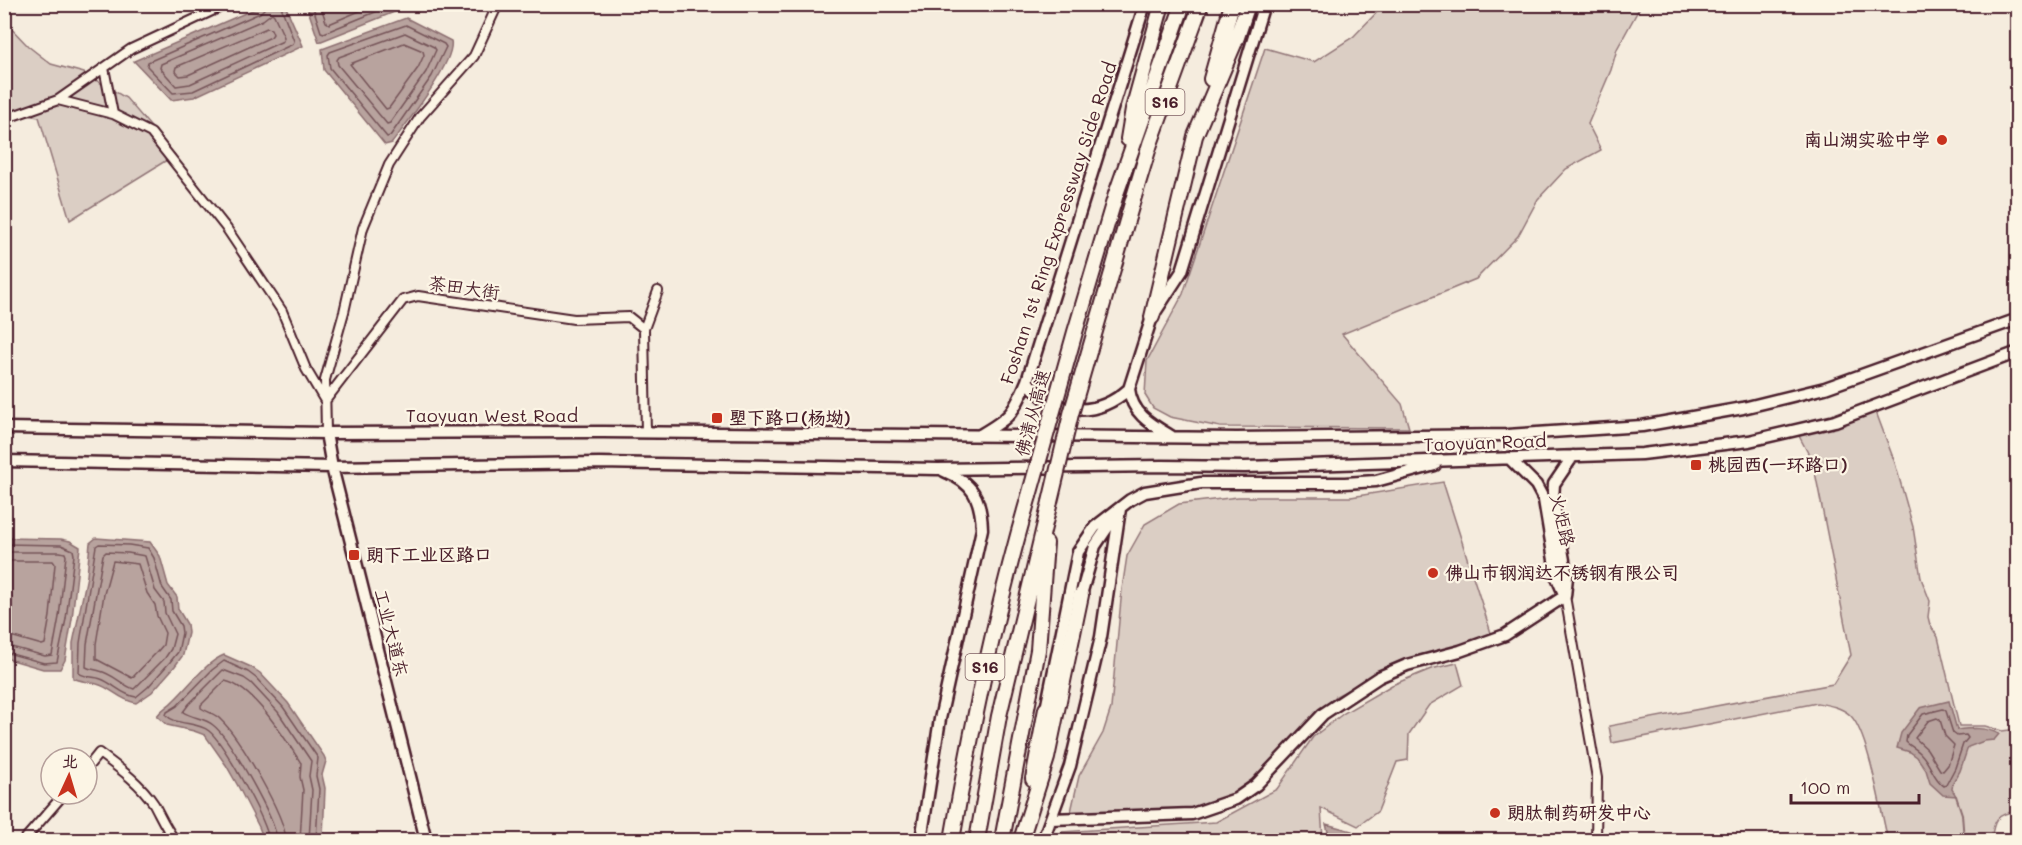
<svg xmlns="http://www.w3.org/2000/svg" width="2022" height="845" viewBox="0 0 2022 845" font-family="Mali,'LXGW WenKai TC',sans-serif">
  <style>
    .green { fill: #dbcec4; stroke: #927678; stroke-width: 1.5 }
    .water { fill: #b8a39e; stroke: #8c6e70; stroke-width: 1.5 }
    .lines { fill: none; stroke-linecap: round; stroke-linejoin: round }
    .shore { stroke: #765459; stroke-width: 1.5 }
    .stream { stroke: #8c6e70; stroke-width: 2 }
    .street-casing { stroke: #4a1f2b; stroke-width: 12 }
    .secondary-casing { stroke: #4a1f2b; stroke-width: 15 }
    .highway-casing { stroke: #4a1f2b; stroke-width: 18 }
    .street { stroke: #fcf5e5; stroke-width: 8 }
    .secondary { stroke: #fcf5e5; stroke-width: 10 }
    .highway { stroke: #fcf5e5; stroke-width: 14 }
    .highway-bridge-casing { stroke: #4a1f2b; stroke-width: 18; stroke-linecap: butt }
    .highway-bridge { stroke: #fcf5e5; stroke-width: 14 }
    .poi-dot { fill: #c8321e; stroke: #fcf5e5; stroke-width: 2 }
    .labels { text-anchor: middle; stroke-width: 4.5; stroke-linejoin: round; paint-order: stroke }
    .shield { fill: #fcf5e5; stroke: #7f5f63; stroke-width: 1.5 }
    .shield-label { font-size: 16px; font-weight: bold; fill: #4a1f2b }
    .poi-label { font-size: 18px; font-weight: bold; fill: #4a1f2b; stroke: #fcf5e5; text-anchor: start }
    .street-label { font-size: 18px; fill: #4a1f2b; stroke: #fcf5e5 }
  </style>
  <rect width="100%" height="100%" fill="#f5ecde"/>
  <filter id="ink" filterUnits="userSpaceOnUse"><feTurbulence type="fractalNoise" baseFrequency=".0167" numOctaves="2"/><feDisplacementMap in="SourceGraphic" scale="12" xChannelSelector="R" yChannelSelector="G"/><feConvolveMatrix kernelMatrix="1 2 1 2 8 2 1 2 1" color-interpolation-filters="sRGB"/></filter>
  <g filter="url(#ink)">
    <path class="green" d="M5,5H11L7,24L28,46L51,64L84,73L126,98L175,155L70,220L39,117L5,112Z
      M1384,5H1641L1617,49L1611,70L1588,124L1601,150L1566,169L1538,199L1518,236L1476,279L1342,334L1402,404L1409,428L1220,427L1170,417L1153,408L1145,395L1147,361L1183,294L1265,48L1314,62L1353,37Z
      M1876,412L1895,463L1913,527L1921,578L1930,601L1928,617L1930,625L1938,637L1959,726H1985L2002,731L2017,729V811C1996,814 1994,820 1991,840H1888C1881,813 1869,735 1851,716C1842,707 1829,705 1817,703L1612,743L1609,726L1833,684L1851,655L1816,477L1808,453L1798,434Z
      M1443,482L1492,636L1384,671L1336,696L1283,751L1238,793L1192,811L1070,816L1079,776L1103,733L1111,708L1122,589L1127,556L1145,524L1179,504L1238,497H1351Z
      M1457,663L1463,685L1429,705L1409,734L1408,760L1397,762L1378,811L1358,826L1321,808L1323,840H1060L1062,832L1216,822L1277,789L1313,737L1344,713L1392,685L1431,669Z"/>
    <path class="water" d="M306,4H412V5L319,42Z
      M264,5H285L303,46L194,97L171,100L134,61Z
      M406,18L451,41C456,61 406,124 392,143L385,145L324,70L322,49Z
      M5,538L61,539L70,541L80,547L72,619L65,660L60,669H43L5,658Z
      M96,538L150,542L160,556L168,585L177,597L178,609L187,624L188,633L183,655L175,666L152,692L136,703C119,700 112,688 97,684C88,681 81,682 73,678V643L87,576L90,543Z
      M224,655L251,667L260,673L288,703L324,756L326,761L322,775L325,788L323,837L321,840H264L259,827L238,786L226,765L205,735L194,731L167,725L157,716C162,708 168,707 174,700C188,687 206,662 224,655Z
      M1949,701L1957,730C1972,728 1985,727 1999,734L1994,740L1984,741L1968,747L1960,771L1953,783L1952,789L1956,796L1943,795L1930,783L1926,770L1917,757L1910,752L1897,748L1901,733L1920,708Z
      M1326,824L1352,831L1354,840H1330Z"/>
    <g class="lines">
      <path class="shore" d="M264,4V9L260,13L148,62L147,66L173,93L193,91L293,44L294,41L280,4
        M312,4L321,32L324,33L395,4
        M320,4L326,22L329,24L376,4
        M272,13L274,15L284,37L283,41L190,84L176,86L160,68L161,64L263,20Z
        M406,25L444,44L446,47L432,76L390,136L387,137L330,68L328,55L330,52Z
        M267,28L271,29L273,34L271,37L188,75L180,76L175,71L176,67Z
        M405,33L434,47L436,50L426,72L390,123L387,124L338,65L337,60L339,57Z
        M404,43L423,51L424,55L418,68L389,108L386,109L350,64Z
        M4,544L61,545L73,550L74,555L66,619L57,662L44,663L4,652
        M99,544L129,545L148,548L154,558L162,587L171,600L172,611L181,626L182,633L178,652L170,662L148,687L136,697C122,695 114,684 101,679C94,676 85,678 79,673L80,643L96,546Z
        M4,552H60L65,553L66,556L59,617L52,655L45,656L4,645
        M106,552L128,553L145,556L155,590L164,602L165,613L175,634L171,649L165,658L134,689C122,685 113,674 100,671C94,669 91,670 86,667L87,644L103,555Z
        M4,561H53L55,564L50,616L45,644L42,645L14,637L4,636
        M113,561L138,564L147,593L155,605L157,616L165,633L163,645L157,652L132,678L96,659V644L104,594Z
        M1943,709L1946,711L1953,733L1957,736L1966,735L1968,738L1963,744L1955,768L1946,785L1944,786C1933,779 1931,764 1921,754C1917,749 1910,746 1906,742L1907,735L1923,714Z
        M1937,718L1940,720L1945,736L1954,745L1948,765L1943,771L1940,770L1927,749L1915,738L1928,721Z
        M269,840C267,822 224,743 209,731C197,721 176,726 166,715L167,712L177,706L212,670L224,661L248,672L256,678L283,707L318,758L316,776L319,789L316,840
        M277,840C276,820 230,738 213,725C205,718 192,718 183,712L189,704L223,670L244,678L251,683L278,712L311,761L309,776L312,790L309,840
        M286,840C285,816 240,738 221,720C216,714 207,712 201,708V705L225,681C254,687 285,739 301,763L300,777L303,790L300,840"/>
      <path class="stream" d="M1956,796L1962,814L1964,840"/>
      <g class="street-casing">
        <path id="street" d="M104,68L113,114
          M58,100L113,114L151,133L227,229L282,311L306,369L325,401L403,300L418,296L574,319L629,317L644,329
          M4,119L58,100L131,49L227,4
          M326,433L325,380L344,312L363,228L389,165L420,117L474,56L498,4
          M646,433L644,329L658,291
          M1565,596L1597,778L1596,840
          M87,768L99,753C119,768 140,783 154,804C161,817 166,829 175,840
          M24,840L64,794"/>
      </g>
      <g class="secondary-casing">
        <path id="secondary" d="M1027,381C1055,417 1096,418 1129,389
          M4,428L326,433L603,432L1237,438L1507,435L1642,426L1743,408L1825,388L2018,319
          M326,433L332,467L426,840
          M980,435C1011,417 1013,414 1027,381L1145,4
          M1171,436C1151,424 1132,414 1129,389L1152,317L1182,271L1264,4
          M1509,458L1536,485L1544,500L1557,578L1565,596L1567,577L1553,499L1554,484L1573,456
          M4,461L332,467L599,463L938,469L1162,466L1245,467L1642,454L1749,441L1835,421L2018,352
          M1081,595L1095,546L1116,515
          M1046,709L1078,552L1095,527L1130,500L1145,492L1201,483H1345L1376,481L1435,465
          M1051,819L1192,814L1236,799L1256,785L1323,714L1379,677L1407,665L1460,651L1505,635L1565,596
          M921,840L940,719L982,529C981,498 973,483 944,471
          M1043,840L1070,766L1101,637L1120,509"/>
      </g>
      <g class="highway-casing">
        <path id="highway" d="M1211,79L1232,4
          M1128,139L1133,109L1162,4
          M1116,194L1183,4
          M1133,200L1150,144L1201,4
          M1152,317L1195,136L1237,37L1248,4
          M1033,779L1046,709
          M952,840C972,724 996,609 1029,496
          M977,840L999,716L1050,502
          M1002,840L1038,650L1046,543
          M1021,840L1047,758L1081,595"/>
      </g>
      <use href="#street" class="street"/>
      <use href="#secondary" class="secondary"/>
      <use href="#highway" class="highway"/>
      <g class="highway-bridge-casing">
        <path id="highway-bridge" d="M1029,496L1075,332L1116,194
          M1050,502L1071,414L1133,200"/>
      </g>
      <use href="#highway-bridge" class="highway-bridge"/>
    </g>
  </g>
  <g class="poi-dot">
    <circle cx="1942" cy="140" r="6"/>
    <rect x="711" y="412" width="12" height="12" rx="3"/>
    <rect x="1690" y="459" width="12" height="12" rx="3"/>
    <rect x="348" y="549" width="12" height="12" rx="3"/>
    <circle cx="1433" cy="573" r="6"/>
    <circle cx="1495" cy="813" r="6"/>
  </g>
  <g class="labels">
    <g class="shield">
      <rect x="1145.5" y="89" width="39" height="26" rx="4.5"/>
      <rect x="965.5" y="654" width="39" height="26" rx="4.5"/>
    </g>
    <g class="shield-label">
      <text x="1165" y="108">S16</text>
      <text x="985" y="673">S16</text>
    </g>
    <g class="poi-label">
      <text x="1930" y="146" text-anchor="end">南山湖实验中学</text>
      <text x="729" y="424">塱下路口(杨坳)</text>
      <text x="1708" y="471">桃园西(一环路口)</text>
      <text x="366" y="561">朗下工业区路口</text>
      <text x="1445" y="579">佛山市钢润达不锈钢有限公司</text>
      <text x="1507" y="819">朗肽制药研发中心</text>
    </g>
    <g class="street-label">
      <text transform="translate(1059 223) rotate(-72)" y="6">Foshan 1st Ring Expressway Side Road</text>
      <text transform="translate(464 288) rotate(8)" y="6">茶田大街</text>
      <text transform="translate(1033 413) rotate(-75)" y="6">佛清从高速</text>
      <text x="492" y="422">Taoyuan West Road</text>
      <text transform="translate(1485 443) rotate(-2)" y="6">Taoyuan Road</text>
      <text transform="translate(1562 520) rotate(77)" y="6">火炬路</text>
      <text transform="translate(391 633) rotate(76)" y="6">工业大道东</text>
    </g>
  </g>
  <rect width="2022" height="845" fill="none" stroke="#fcf5e5" stroke-width="24"/>
  <rect x="12" y="12" width="1998" height="821" fill="none" stroke="#4a1f2b" stroke-width="2" filter="url(#ink)"/>
  <g transform="translate(69 776) rotate(4)"><circle r="28" fill="#fcf5e5" stroke="#b59f9b" stroke-width="1.5"/>
  <path d="M0-4.5L10 22L0 15L-10 22Z" fill="#c8321e"/>
  <text y="-9" font-size="16" font-weight="bold" text-anchor="middle" fill="#4a1f2b">北</text>
  </g>
  <path d="M1791 794v9h128v-9" fill="none" stroke="#4a1f2b" stroke-width="3"/>
  <text x="1800" y="794" font-size="18" fill="#4a1f2b" stroke="#fcf5e5" stroke-width="4.5" paint-order="stroke">100 m</text>
</svg>
